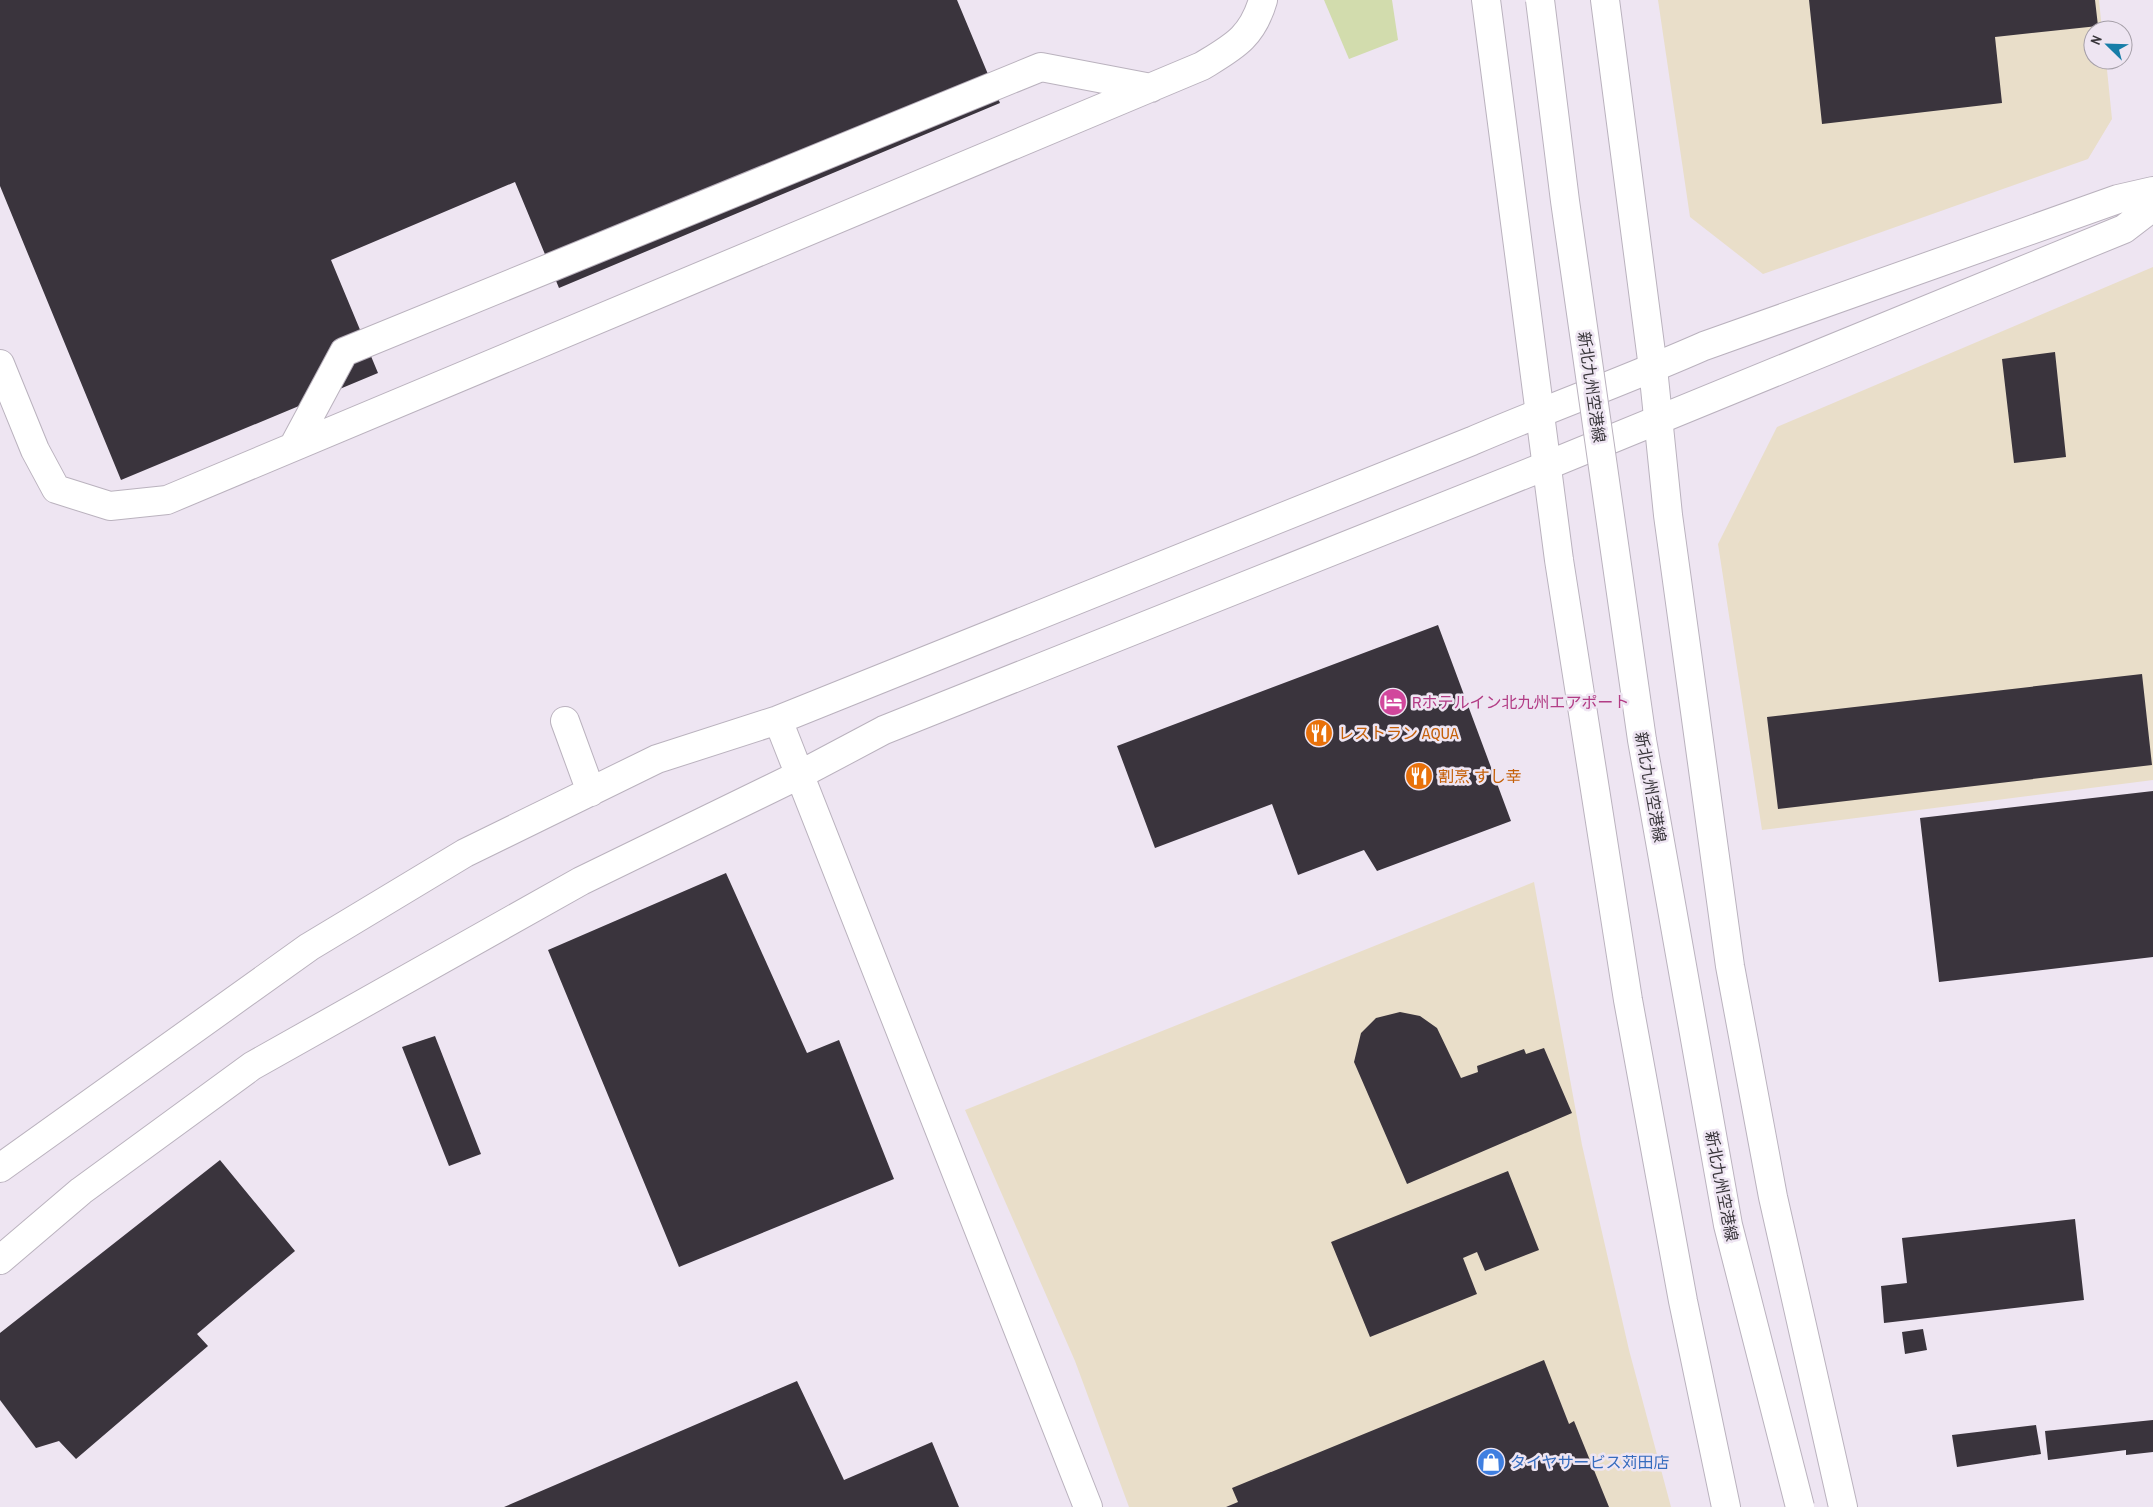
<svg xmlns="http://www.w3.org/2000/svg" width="2153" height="1507" viewBox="0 0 2153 1507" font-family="'Archivo Narrow','Noto Sans JP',sans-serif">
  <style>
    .commercial { fill: #e9dec9 }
    .green { fill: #d2dcad }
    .building { fill: #3a343d }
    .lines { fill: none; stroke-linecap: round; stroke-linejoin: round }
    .minor-casing { stroke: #bab2be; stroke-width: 30 }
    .major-casing { stroke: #bab2be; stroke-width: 30 }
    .minor { stroke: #fff; stroke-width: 28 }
    .major { stroke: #fff; stroke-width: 28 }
    .major-bridge-casing { stroke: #bab2be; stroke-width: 30; stroke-linecap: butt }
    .major-bridge { stroke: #fff; stroke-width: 28 }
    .labels { text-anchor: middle; stroke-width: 5; stroke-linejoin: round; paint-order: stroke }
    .street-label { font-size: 16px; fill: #38353a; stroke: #eee5f2 }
    .hotel-label { font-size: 16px; fill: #b23c85; stroke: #eee5f2; text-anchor: start }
    .food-label { font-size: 16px; fill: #c56008; stroke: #eee5f2; text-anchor: start }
    .shop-label { font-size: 16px; fill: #366cbe; stroke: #eee5f2; text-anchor: start }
  </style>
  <rect width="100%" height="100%" fill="#eee5f2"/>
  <path class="commercial" d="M1658,0H2099L2102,30H2093V60H2106L2112,119L2088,159L1763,274L1690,217Z
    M2153,267V780L1762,830L1718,544L1777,427Z
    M1534,882L1582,1145L1629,1350L1671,1507H1129L1075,1361L965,1110Z"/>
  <path class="green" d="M1324,0H1392L1398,40L1349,59Z"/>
  <path class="building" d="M0,0H957L1000,103L559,288L515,182L331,260L378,373L121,480L0,186Z
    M1809,0H2095L2098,26L1995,37L2002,103L1822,124Z
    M2055,352L2066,457L2014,463L2002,359Z
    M1438,625L1511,821L1377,871L1364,850L1298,875L1272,804L1155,848L1117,746Z
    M2142,674L2152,765L1778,809L1767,717Z
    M2153,791V957L1939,982L1920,818Z
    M726,873L807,1053L839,1040L894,1179L679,1267L548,950Z
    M1400,1012L1420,1016L1437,1028L1461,1078L1478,1072L1477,1066L1524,1049L1526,1054L1544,1048L1572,1113L1407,1184L1354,1062L1361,1033L1376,1018Z
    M435,1036L481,1154L449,1166L402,1047Z
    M220,1160L295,1251L197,1334L208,1346L76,1459L59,1441L36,1448L0,1400V1333Z
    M1508,1171L1539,1250L1485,1271L1477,1252L1463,1258L1477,1294L1370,1337L1331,1242Z
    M2075,1219L2084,1300L1884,1323L1881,1286L1907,1283L1902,1238Z
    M1923,1329L1927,1350L1905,1354L1902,1332Z
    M1544,1360L1569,1424L1574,1421L1609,1507H1226L1238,1502L1232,1488Z
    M797,1381L844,1480L932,1442L959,1507H504Z
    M2153,1420V1452L2126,1455V1450L2048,1460L2045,1431Z
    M2036,1425L2041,1454L1957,1467L1952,1435Z"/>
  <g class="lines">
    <g class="minor-casing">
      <path id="minor" d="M0,364L35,450L56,489L110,506L167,500L1202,66C1233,47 1252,38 1263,0
        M293,447L344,352L1041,67L1151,88
        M778,720L1088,1507
        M565,721L591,792
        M0,1168L309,947L465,853L657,759L778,720L1472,441C1549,408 1627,380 1704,346L2118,199L2153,191
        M0,1260L81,1191L252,1066L581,881L801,774L884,730L1548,465L2124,229L2153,207"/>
    </g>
    <g class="major-casing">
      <path id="major" d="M1486,0L1559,560L1628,1000L1683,1301L1726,1507
        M1605,0L1653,368L1668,515L1730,966L1773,1197L1843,1507"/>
    </g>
    <use href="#minor" class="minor"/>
    <use href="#major" class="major"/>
    <g class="major-bridge-casing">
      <path id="major-bridge" d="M1540,0L1565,201L1642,740L1728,1225L1800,1507"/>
    </g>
    <use href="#major-bridge" class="major-bridge"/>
  </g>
  <defs>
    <g id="hotel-disc" transform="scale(1.4375)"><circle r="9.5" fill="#d1479c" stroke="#eee5f2"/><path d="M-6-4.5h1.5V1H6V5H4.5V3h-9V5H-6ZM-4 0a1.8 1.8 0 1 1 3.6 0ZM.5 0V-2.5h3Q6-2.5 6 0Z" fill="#fff"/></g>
    <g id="restaurant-disc" transform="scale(1.4375)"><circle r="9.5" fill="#e8710a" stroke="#eee5f2"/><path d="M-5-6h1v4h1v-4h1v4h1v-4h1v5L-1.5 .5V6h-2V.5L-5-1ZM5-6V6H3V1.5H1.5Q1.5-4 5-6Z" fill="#fff"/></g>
    <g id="shop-disc" transform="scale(1.4375)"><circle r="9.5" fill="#3f7fe0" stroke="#eee5f2"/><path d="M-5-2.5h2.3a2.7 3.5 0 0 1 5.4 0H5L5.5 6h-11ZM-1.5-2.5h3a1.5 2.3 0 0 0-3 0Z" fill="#fff"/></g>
  </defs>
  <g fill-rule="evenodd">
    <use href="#hotel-disc" x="1393" y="702"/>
    <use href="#restaurant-disc" x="1319" y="733"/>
    <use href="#restaurant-disc" x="1419" y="776"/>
    <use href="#shop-disc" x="1491" y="1462"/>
  </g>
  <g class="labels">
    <g class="street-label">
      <text transform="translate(1592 387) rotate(82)" y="6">新北九州空港線</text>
      <text transform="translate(1651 787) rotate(80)" y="6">新北九州空港線</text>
      <text transform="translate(1722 1186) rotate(79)" y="6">新北九州空港線</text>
    </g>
    <g class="hotel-label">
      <text x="1412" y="708">Rホテルイン北九州エアポート</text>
    </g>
    <g class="food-label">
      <text x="1338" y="739">レストラン AQUA</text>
      <text x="1438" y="782">割烹 すし幸</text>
    </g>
    <g class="shop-label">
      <text x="1510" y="1468">タイヤサービス苅田店</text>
    </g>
  </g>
  <g transform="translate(2108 45) rotate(293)"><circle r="24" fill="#eee5f2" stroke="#a59fa8"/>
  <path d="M0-4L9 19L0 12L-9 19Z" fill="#177da8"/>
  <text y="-8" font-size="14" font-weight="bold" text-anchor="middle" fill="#38353a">N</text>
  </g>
</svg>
